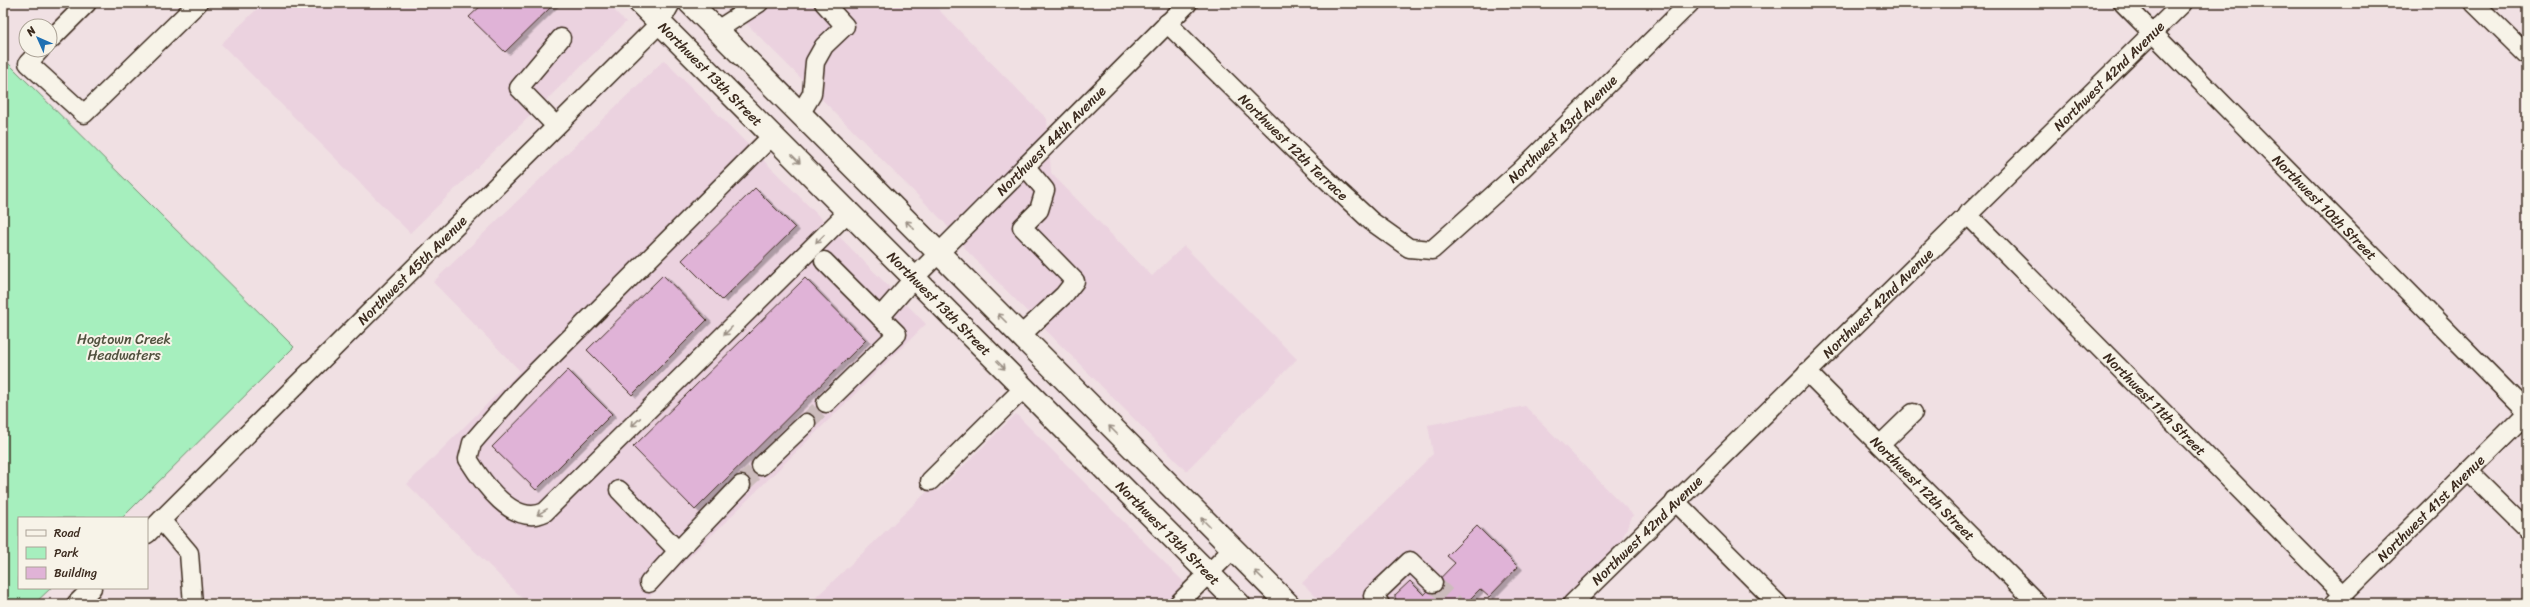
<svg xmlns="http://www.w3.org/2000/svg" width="2530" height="607" viewBox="0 0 2530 607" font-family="Sriracha,sans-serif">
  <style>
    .built { fill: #ebd2df }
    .green { fill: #a6efbe; stroke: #708c6e }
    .building { fill: #e0b3d7; stroke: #3b2a1e; filter: url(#shadow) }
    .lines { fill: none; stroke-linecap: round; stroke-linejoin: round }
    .minor-tunnel { stroke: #ccbcbc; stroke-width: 18; stroke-dasharray: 18 9; stroke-linecap: butt }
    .minor-casing { stroke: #3b2a1e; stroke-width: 21 }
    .major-casing { stroke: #3b2a1e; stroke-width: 25 }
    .minor { stroke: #f7f3e8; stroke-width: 18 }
    .major { stroke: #f7f3e8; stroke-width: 22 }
    .oneway { stroke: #998e83 }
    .labels { text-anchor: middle; stroke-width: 4; stroke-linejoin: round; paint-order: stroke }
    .street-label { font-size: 14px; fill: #3b2a1e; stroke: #f7f3e8 }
    .park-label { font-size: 14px; fill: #50513e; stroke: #f7f3e8 }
  </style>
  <defs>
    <filter id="shadow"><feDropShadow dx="4.5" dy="2.5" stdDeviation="0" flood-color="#0004"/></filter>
  </defs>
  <rect width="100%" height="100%" fill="#f0e0e3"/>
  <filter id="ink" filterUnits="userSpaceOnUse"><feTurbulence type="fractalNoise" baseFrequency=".025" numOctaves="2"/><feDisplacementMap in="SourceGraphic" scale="8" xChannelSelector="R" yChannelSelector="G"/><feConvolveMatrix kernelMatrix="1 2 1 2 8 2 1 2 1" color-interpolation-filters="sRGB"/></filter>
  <g filter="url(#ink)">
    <path class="built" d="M263,3H607L626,22L410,233L221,44Z
      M726,3H936L934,5L1047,119L1051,173L1152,276L1184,246L1297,359L1186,471L969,253L943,221Z
      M664,60L926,324L642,604H528L407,484L520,371L433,282Z
      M1525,406L1633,515L1591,604H1323L1302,583L1433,454L1428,425Z
      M1016,414L1206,604H809L933,486L938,491Z"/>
    <path class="green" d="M3,58L294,347L122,518H19V588H51L34,604H3Z"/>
    <path class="building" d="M484,3H555L505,52L469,17Z
      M755,188L795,228L722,300L682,260Z
      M663,275L707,320L632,395L587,350Z
      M805,278L866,340L695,510L633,447Z
      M568,370L612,414L536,490L492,447Z
      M1477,526L1518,567L1489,597L1480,589L1465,604H1401L1395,598V595L1410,581L1424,595L1455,563L1447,556Z"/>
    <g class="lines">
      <path class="minor-tunnel" d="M806,423L826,403
        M741,485L761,466
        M1433,583L1455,604"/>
      <g class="minor-casing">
        <g id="minor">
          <path id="s1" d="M2123,3L2527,412"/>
          <path d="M2474,3L2527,55"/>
          <path id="s2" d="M1167,23L1313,167L1371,221L1409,248L1432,250L1520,171L1690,3"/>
          <path d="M717,30L759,3"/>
          <path d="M50,40L87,3"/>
          <path d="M40,50L28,63L84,114L198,3"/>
          <path d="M800,114L812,94L815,62L824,46L845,26L824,3"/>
          <path d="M556,126L519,88L561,38"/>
          <path d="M772,136L519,389L472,443L468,459C483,483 513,527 545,512L848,212"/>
          <path id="s3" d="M1967,214L2343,594"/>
          <path id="s4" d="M824,261L880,317L914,278L1188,3"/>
          <path d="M1020,336L1064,295L1075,281L1022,227L1039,210L1045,190L1025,166"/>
          <path id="s5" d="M1807,372L2038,604"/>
          <path d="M826,403L897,334L880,317"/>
          <path d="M1880,445L1913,413"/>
          <path d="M761,466L806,423"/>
          <path d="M2468,471L2527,529"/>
          <path d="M930,481L1024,388"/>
          <path d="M619,490L678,551L741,485"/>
          <path d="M1675,501L1778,604"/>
          <path d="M161,520L189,553L193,604"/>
          <path id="s6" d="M147,534L660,23L671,3"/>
          <path d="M649,583L678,551"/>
          <path d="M76,604L92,588"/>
          <path d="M1178,604L1232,550"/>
          <path d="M1380,604L1373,596L1410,561L1433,583"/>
          <path id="s7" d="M1572,604L2183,3"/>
          <path id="s8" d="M2334,604L2527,413"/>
        </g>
      </g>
      <g class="major-casing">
        <g id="major">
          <path id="s9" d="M640,3L1239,604"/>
          <path d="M690,3L1288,604"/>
        </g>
      </g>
      <use href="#minor" class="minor"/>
      <use href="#major" class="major"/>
    </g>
    <defs><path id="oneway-shaft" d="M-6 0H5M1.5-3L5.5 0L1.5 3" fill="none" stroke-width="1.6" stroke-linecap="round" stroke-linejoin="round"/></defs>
    <g class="oneway">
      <use href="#oneway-shaft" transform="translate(796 159) rotate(45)"/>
      <use href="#oneway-shaft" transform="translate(910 225) rotate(-135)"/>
      <use href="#oneway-shaft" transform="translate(820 239) rotate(135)"/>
      <use href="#oneway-shaft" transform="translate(1002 318) rotate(-135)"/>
      <use href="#oneway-shaft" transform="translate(728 331) rotate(135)"/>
      <use href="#oneway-shaft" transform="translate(1001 365) rotate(45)"/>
      <use href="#oneway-shaft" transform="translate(636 422) rotate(136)"/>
      <use href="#oneway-shaft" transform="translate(1113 430) rotate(-135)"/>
      <use href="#oneway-shaft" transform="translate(542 512) rotate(149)"/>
      <use href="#oneway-shaft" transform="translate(1205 522) rotate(-135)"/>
      <use href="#oneway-shaft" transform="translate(1259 575) rotate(-136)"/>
    </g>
  </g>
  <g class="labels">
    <g class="street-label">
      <text dy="5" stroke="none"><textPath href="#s9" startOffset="100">Northwest 13th Street</textPath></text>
      <text dy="5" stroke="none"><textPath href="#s7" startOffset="753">Northwest 42nd Avenue</textPath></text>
      <text dy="5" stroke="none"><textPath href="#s2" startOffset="532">Northwest 43rd Avenue</textPath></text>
      <text dy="5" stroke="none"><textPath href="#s4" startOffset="325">Northwest 44th Avenue</textPath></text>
      <text dy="5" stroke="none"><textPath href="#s2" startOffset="177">Northwest 12th Terrace</textPath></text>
      <text dy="5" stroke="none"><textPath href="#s1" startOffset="287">Northwest 10th Street</textPath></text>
      <text dy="5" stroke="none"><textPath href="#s6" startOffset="374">Northwest 45th Avenue</textPath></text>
      <text dy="5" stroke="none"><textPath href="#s7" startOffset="429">Northwest 42nd Avenue</textPath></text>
      <text dy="5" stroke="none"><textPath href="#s9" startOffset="424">Northwest 13th Street</textPath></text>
      <text dy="5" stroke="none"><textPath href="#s3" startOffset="267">Northwest 11th Street</textPath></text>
      <text dy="5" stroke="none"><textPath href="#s5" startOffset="164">Northwest 12th Street</textPath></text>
      <text dy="5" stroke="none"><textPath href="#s8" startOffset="136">Northwest 41st Avenue</textPath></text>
      <text dy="5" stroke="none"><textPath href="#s7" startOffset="105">Northwest 42nd Avenue</textPath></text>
      <text dy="5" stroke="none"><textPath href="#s9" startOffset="748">Northwest 13th Street</textPath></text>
    </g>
    <g class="park-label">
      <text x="124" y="344">Hogtown Creek<tspan x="124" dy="16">Headwaters</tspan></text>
    </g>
  </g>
  <rect width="2530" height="607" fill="none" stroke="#f7f3e8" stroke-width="16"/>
  <rect x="8" y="8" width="2514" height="591" fill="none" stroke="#3b2a1e" stroke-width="1.5" filter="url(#ink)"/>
  <rect x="18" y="517" width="130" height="72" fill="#f7f3e8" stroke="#aca397"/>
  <rect x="26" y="530" width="20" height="6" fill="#f7f3e8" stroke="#aca397"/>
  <text x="54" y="537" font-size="12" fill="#3b2a1e">Road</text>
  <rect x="26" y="547" width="20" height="12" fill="#a6efbe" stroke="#aca397"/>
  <text x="54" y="557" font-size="12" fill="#3b2a1e">Park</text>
  <rect x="26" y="567" width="20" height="12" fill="#e0b3d7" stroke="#aca397"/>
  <text x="54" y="577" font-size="12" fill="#3b2a1e">Building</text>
  <g transform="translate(38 38) rotate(315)"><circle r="19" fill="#f7f3e8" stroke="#aca397"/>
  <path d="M0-3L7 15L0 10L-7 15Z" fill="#1f6fb2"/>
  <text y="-6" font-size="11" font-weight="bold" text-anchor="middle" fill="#3b2a1e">N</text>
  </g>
</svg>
